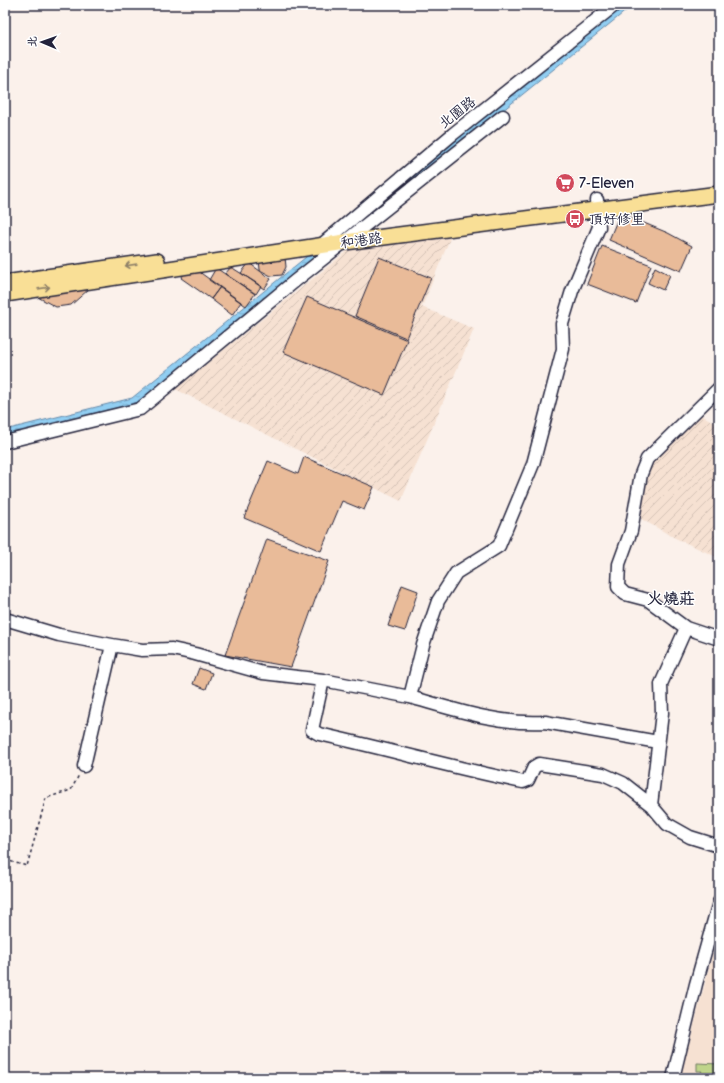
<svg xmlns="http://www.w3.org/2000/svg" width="724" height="1083" viewBox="0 0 724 1083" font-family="'Balsamiq Sans','LXGW WenKai TC',sans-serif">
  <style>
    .built { fill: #f6e1d2 }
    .industrial { fill: url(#industrial-furrows) }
    .park { fill: #bfd48a; stroke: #707b62 }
    .water { fill: url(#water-ripples); stroke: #6589a9 }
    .building { fill: #e9bb99; stroke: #22223b }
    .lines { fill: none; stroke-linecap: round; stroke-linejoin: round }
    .minor-casing { stroke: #22223b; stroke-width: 15 }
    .major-casing { stroke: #22223b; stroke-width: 18 }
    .path { stroke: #22223b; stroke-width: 1.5; stroke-dasharray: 3 3; stroke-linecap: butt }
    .minor { stroke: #fff; stroke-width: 12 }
    .major { stroke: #f9df96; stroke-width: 15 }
    .oneway { stroke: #8e8068 }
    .labels { text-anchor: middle; stroke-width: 3; stroke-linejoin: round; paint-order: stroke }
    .street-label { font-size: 14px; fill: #22223b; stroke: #fff }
    .poi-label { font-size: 14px; fill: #22223b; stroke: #fff; text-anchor: start }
    .quarter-label { font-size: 16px; font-weight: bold; fill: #22223b; stroke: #fff }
  </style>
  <defs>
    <pattern id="industrial-furrows" width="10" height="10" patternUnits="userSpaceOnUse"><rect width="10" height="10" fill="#f6e1d2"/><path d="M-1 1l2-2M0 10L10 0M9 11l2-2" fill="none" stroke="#d3c1b5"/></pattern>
    <pattern id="water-ripples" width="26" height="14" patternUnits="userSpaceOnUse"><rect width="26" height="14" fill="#91cef2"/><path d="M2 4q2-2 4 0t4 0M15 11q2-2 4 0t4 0" fill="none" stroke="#7db1d0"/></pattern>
  </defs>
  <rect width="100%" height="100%" fill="#fbf1eb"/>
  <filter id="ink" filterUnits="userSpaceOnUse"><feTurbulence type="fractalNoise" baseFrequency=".025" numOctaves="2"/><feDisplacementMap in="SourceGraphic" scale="8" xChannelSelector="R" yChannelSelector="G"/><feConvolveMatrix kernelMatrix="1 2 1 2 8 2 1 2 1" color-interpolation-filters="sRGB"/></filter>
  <g filter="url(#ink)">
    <path class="built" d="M719,930V1078H680Z"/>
    <path class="industrial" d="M451,236L422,307L474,329L401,501L175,389L351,248Z
      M698,413L719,425V558L675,538L636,516L649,467Z"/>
    <path class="park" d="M697,1063L719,1064V1078H697L702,1071H697Z"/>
    <path class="water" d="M607,5H633L139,405L5,439V430L132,398L432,155Z"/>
    <path class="building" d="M620,213L668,233L692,246L681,271L609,240Z
      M602,246L651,265L636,303L587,284Z
      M285,257L286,267L282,275L271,276L260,270L259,259Z
      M379,257L431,278L406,338L355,316Z
      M249,263L271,279L264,289L241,273Z
      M231,267L261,286L256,294L225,274Z
      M655,267L670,275L663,290L648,283Z
      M216,268L255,294L246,306L209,280Z
      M198,271L220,287L211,299L181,278L185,273Z
      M220,287L241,302L232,315L211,299Z
      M89,289L71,305L56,307L34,295Z
      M307,297L407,340L384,395L283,352Z
      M304,457L374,487L364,510L342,501L321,551L244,518L268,461L298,474Z
      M267,539L329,561L291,667L225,655Z
      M402,585L418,591L405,631L388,626Z
      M199,668L212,673L206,689L193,684Z"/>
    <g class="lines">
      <g class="minor-casing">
        <path id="minor" d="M597,200L599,227L572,291L562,324L563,349L533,464L499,546L456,573L438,601L423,645L410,697C453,709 499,725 545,722L658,742
          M320,246L453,134L615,5
          M719,388L647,459L641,474L631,531L619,564L618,587L625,594L648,600L686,628L719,639
          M5,442L140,409L295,281L503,116
          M5,619L59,635L112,645L142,650L172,649L195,654L263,673L323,680L312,730L319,734C387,749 454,768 523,782L528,780L534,767L539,764L603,774L623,783L651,805
          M686,628L661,684L662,713L651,805L667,824L690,837L719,846
          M323,680L410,697
          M84,766L112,645
          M673,1078L696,984L719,902"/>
      </g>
      <g class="major-casing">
        <path id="major" d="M5,283L157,261
          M5,294L345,242L719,194"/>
      </g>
      <path class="path" d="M5,860L27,866L46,798L71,790L79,775"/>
      <use href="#minor" class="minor"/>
      <use href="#major" class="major"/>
    </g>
    <defs><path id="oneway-shaft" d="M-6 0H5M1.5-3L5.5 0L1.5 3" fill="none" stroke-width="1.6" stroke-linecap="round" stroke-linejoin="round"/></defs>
    <g class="oneway">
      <use href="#oneway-shaft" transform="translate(131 265) rotate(172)"/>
      <use href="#oneway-shaft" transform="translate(44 288) rotate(-8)"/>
    </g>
  </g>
  <defs>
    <g id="supermarket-disc" transform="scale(1)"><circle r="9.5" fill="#d1495b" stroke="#fff"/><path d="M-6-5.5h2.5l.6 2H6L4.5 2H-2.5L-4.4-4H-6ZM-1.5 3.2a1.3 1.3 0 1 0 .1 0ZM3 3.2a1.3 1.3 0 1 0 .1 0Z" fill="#fff"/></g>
    <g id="bus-disc" transform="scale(1)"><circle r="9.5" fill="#d1495b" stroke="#fff"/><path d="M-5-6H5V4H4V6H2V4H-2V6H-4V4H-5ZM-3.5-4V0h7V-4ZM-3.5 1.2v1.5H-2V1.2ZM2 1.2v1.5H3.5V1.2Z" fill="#fff"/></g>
  </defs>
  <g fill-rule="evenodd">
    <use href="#supermarket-disc" x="565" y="183"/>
    <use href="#bus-disc" x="575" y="219"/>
  </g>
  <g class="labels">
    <g class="street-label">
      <text transform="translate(457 112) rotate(-38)" y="5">北園路</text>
      <text transform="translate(361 240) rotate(-8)" y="5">和港路</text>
    </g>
    <g class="poi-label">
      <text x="579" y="188">7-Eleven</text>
      <text x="589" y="224">頂好修里</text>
    </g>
    <g class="quarter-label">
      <text x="671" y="604">火燒莊</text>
    </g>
  </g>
  <rect width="724" height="1083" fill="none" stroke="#fff" stroke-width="20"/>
  <rect x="10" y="10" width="704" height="1063" fill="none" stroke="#22223b" stroke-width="1.5" filter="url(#ink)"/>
  <g transform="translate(42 42) rotate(272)" stroke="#ffffff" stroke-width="3" paint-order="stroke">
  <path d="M0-3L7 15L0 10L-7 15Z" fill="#22223b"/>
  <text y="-6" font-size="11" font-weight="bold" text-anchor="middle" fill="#22223b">北</text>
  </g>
</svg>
